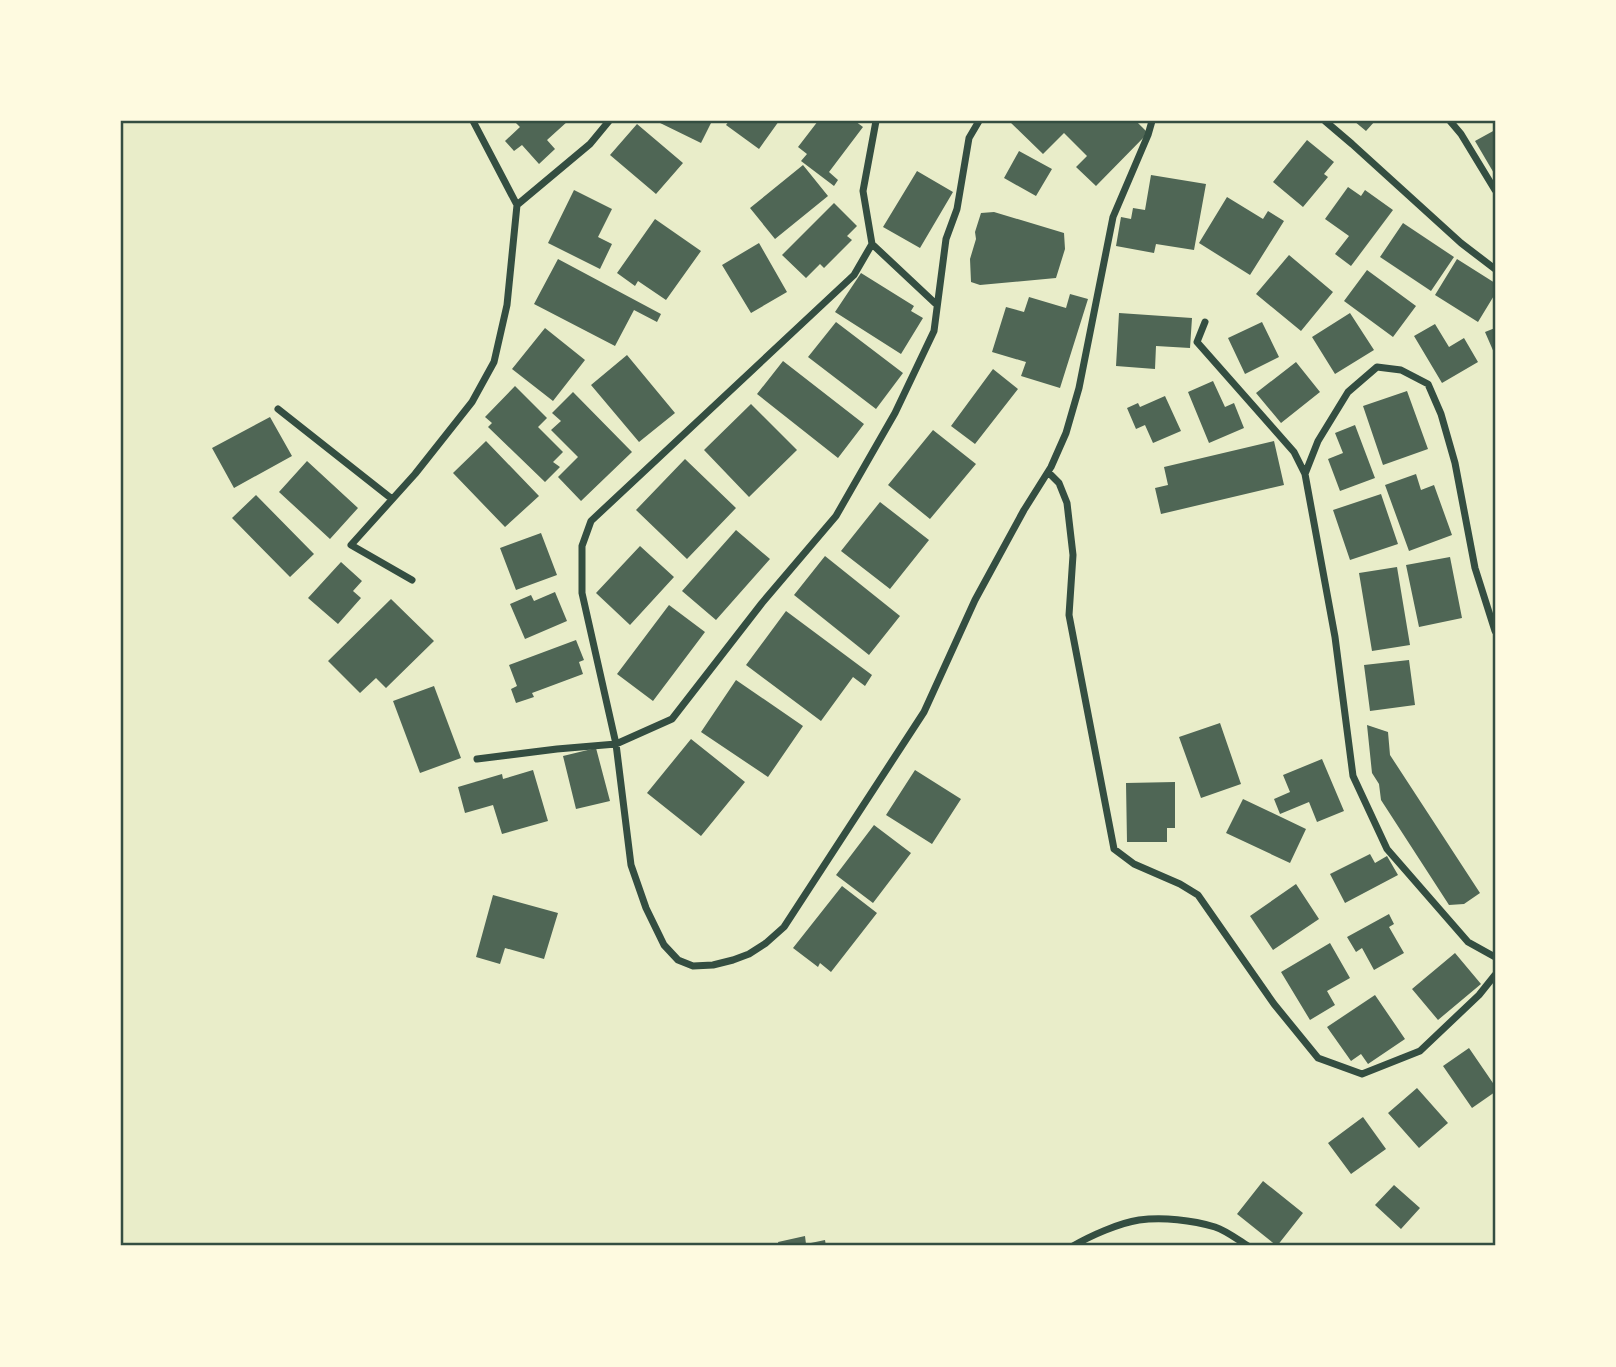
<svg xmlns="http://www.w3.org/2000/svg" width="1616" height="1367" viewBox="0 0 1616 1367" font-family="'Nunito Sans',sans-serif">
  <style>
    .building { fill: #4f6655 }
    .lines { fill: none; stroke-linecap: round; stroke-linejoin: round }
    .minor { stroke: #344e41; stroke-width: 7 }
    .neatline { fill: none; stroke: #344e41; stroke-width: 2.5 }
  </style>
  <rect width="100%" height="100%" fill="#e9edc9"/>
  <path class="building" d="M514,121H568L547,140L555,149L539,164L522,145L514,151L505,141L520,127Z
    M656,121H712L701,143Z
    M729,121H779L759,149L726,125Z
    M818,121H855L863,127L829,172L838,180L834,186L801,161L807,154L798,147Z
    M1009,121H1136L1148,133L1096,186L1076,167L1087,156L1064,133L1043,154Z
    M1354,121H1375L1366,131Z
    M637,124L683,163L656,194L610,155Z
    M1495,130V175L1475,141Z
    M1307,140L1334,162L1324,174L1328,177L1303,207L1273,182Z
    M1019,151L1052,169L1036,196L1004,178Z
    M803,165L828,196L775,239L750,208Z
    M917,171L953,192L920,248L883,227Z
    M1151,175L1206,184L1194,250L1156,244L1154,253L1116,246L1121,217L1131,219L1133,208L1145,210Z
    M1348,187L1361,196L1365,190L1393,210L1351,266L1335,254L1349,236L1325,219Z
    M574,190L612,209L598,237L612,244L600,269L548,243Z
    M1227,197L1263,219L1268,211L1284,221L1250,275L1199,243Z
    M834,203L857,226L847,236L852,240L824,268L820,264L806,278L782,255Z
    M994,212L1064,233L1065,249L1056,278L980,285L971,282L970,259L976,239L975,232L981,213Z
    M655,219L701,251L666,300L638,281L635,286L617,273Z
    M1403,223L1454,257L1431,291L1380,257Z
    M759,243L787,292L751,313L722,265Z
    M1289,255L1333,292L1301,331L1256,294Z
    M558,259L661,314L657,322L634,310L615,346L534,304Z
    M1457,259L1495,283V294L1478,322L1435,295Z
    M1367,270L1416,306L1393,337L1344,301Z
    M861,273L914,306L911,311L923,318L901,354L835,312Z
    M1070,294L1088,299L1060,388L1021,376L1026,362L992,352L1006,307L1024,312L1029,297L1066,308Z
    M1119,313L1192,318L1190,348L1156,346L1155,369L1116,366Z
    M1350,313L1374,350L1335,374L1312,337Z
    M836,322L903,373L876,409L808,357Z
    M1262,322L1279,357L1245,374L1228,338Z
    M1435,324L1449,347L1464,338L1478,362L1442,383L1414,336Z
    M545,328L585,360L553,401L512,369Z
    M1495,328V355L1485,332Z
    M627,355L675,413L639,442L591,385Z
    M783,361L864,424L838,458L757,394Z
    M1296,362L1320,392L1281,423L1256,393Z
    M993,369L1018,389L975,444L951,426Z
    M1213,381L1225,407L1234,403L1244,428L1209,443L1188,392Z
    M515,386L547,418L538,427L563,452L553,462L560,467L545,482L488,427L492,423L485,417Z
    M1407,391L1428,449L1383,465L1363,406Z
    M573,392L632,452L581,501L558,477L578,457L551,430L561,421L552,413Z
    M1165,396L1181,431L1153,443L1145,425L1136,429L1127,408L1138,403L1140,407Z
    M751,404L797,450L749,497L704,450Z
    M270,417L292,456L234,488L212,448Z
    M1355,425L1375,478L1340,491L1328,459L1343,453L1335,433Z
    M933,430L976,464L930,519L888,485Z
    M486,441L539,496L505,527L453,473Z
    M1274,441L1284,485L1161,514L1155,488L1168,485L1164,467Z
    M685,459L736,508L687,559L636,510Z
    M307,461L358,508L330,539L279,492Z
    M1416,474L1421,490L1434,485L1452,535L1409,551L1385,485Z
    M1381,494L1398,544L1350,560L1333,510Z
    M256,495L314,554L290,577L232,518Z
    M880,502L929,540L890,589L841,551Z
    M736,530L770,559L716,620L682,591Z
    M541,533L557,575L516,590L500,548Z
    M640,546L674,577L630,625L596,593Z
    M825,556L900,616L869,655L794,595Z
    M1450,557L1462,618L1419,627L1406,565Z
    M341,562L362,581L353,591L361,598L338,624L308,598Z
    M1397,567L1410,645L1372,651L1359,573Z
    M555,592L567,621L525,639L510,604L531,595L534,601Z
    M391,599L434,641L386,688L376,678L360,693L328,661Z
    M669,605L705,632L653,701L617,674Z
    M786,611L872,675L865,686L853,677L821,721L746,665Z
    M576,640L584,660L579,662L583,674L532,693L534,697L516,703L511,689L517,686L509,665Z
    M1409,660L1415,705L1370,711L1364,665Z
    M736,680L803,726L768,777L701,732Z
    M434,686L461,758L420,773L393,701Z
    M1220,723L1241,784L1201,798L1179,737Z
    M1367,725L1388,732L1390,755L1480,893L1464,904L1449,905L1381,800L1379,784L1372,773Z
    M691,739L745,782L701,836L647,793Z
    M596,748L610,801L576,809L563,756Z
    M1322,759L1344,811L1317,822L1309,802L1280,814L1274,799L1290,792L1283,775Z
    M533,770L548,821L502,834L493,805L465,813L458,787L502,774L503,779Z
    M915,770L961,799L932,844L886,815Z
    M1175,782V828H1167V842H1127L1126,783Z
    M1243,799L1306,829L1290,863L1226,833Z
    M874,825L911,853L873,903L836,875Z
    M1370,854L1375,863L1387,856L1398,875L1345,903L1330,874Z
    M1296,884L1319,919L1273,950L1250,916Z
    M842,886L877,913L831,972L820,963L818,967L793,948Z
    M493,895L558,913L544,959L505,948L500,964L476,957Z
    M1389,914L1394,924L1389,927L1404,953L1374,970L1362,948L1356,952L1347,937Z
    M1330,943L1350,978L1327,991L1335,1005L1310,1020L1281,972Z
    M1455,953L1481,984L1438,1020L1412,989Z
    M1375,995L1405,1039L1368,1064L1361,1054L1351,1061L1327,1027Z
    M1469,1048L1495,1086V1092L1472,1108L1443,1066Z
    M1417,1088L1448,1123L1419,1148L1388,1113Z
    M1363,1117L1386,1149L1351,1174L1328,1143Z
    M1263,1181L1303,1213L1277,1246L1237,1214Z
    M1394,1185L1420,1208L1401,1229L1375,1205Z
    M805,1236L806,1244L825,1240L826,1246H779L778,1242Z"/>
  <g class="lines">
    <path class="minor" d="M473,121L517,205
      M876,121L863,191L872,244L854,275L591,521L582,546V593L616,744L631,865L646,908L664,945L678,960L693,966L713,965L733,960L749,954L766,943L784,927L924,712L975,600L1024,510L1051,467L1066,433L1079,388L1113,217L1148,135L1152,121
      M1325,121L1352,144L1461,243L1495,269
      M1450,121L1461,134L1495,190
      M872,244L937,305
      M1205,322L1197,342L1294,452L1305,474
      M278,409L392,499
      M1048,472L1059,483L1067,503L1073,555L1069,615L1114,849L1134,864L1180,884L1198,895L1274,1004L1318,1058L1362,1074L1420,1051L1479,995L1495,975
      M412,580L351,545L415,474L472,402L494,362L507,305L517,205L590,144L609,121
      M1495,631L1475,568L1455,463L1441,414L1428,384L1401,370L1377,367L1348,392L1318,441L1305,474L1335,637L1353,776L1387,849L1468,942L1495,957
      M477,759L557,749L616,744L672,719L762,603L836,516L895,413L934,331L946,239L957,209L969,138L979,121
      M1073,1246C1090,1236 1119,1223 1139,1220C1163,1217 1192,1220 1215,1227C1227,1231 1238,1240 1248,1246"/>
  </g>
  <rect width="1616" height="1367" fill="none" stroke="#fefae0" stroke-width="245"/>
  <rect x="122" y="122" width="1372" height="1122" class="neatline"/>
</svg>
